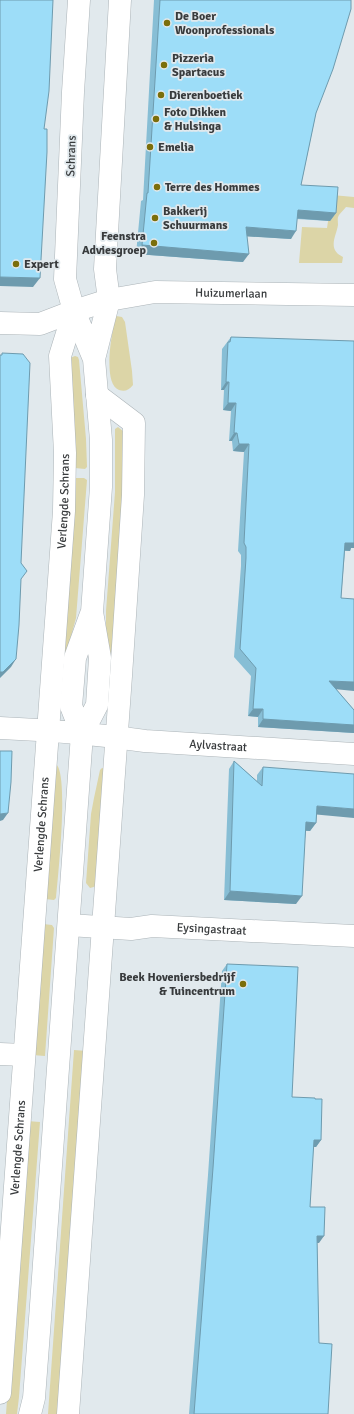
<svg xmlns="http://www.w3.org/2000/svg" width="354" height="1414" viewBox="0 0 354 1414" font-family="Signika,sans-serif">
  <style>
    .green { fill: #dcd5a7 }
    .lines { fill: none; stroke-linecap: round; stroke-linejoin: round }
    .minor-casing { stroke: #acb4b8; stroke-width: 23 }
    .tertiary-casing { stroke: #acb4b8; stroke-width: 23 }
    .minor { stroke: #fff; stroke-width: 22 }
    .tertiary { stroke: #fff; stroke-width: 22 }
    .wall { fill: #87bed5 }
    .shaded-wall { fill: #6e9bae }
    .building { fill: #9dddf8; stroke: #6e9bae }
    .poi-dot { fill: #7b6e0a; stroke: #e1e9ed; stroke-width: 1.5 }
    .labels { text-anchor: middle; stroke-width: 3.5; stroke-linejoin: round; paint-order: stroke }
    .poi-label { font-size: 12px; font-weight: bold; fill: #383b3d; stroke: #e1e9ed; text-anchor: start }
    .street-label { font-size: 12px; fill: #383b3d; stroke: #e1e9ed }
  </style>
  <rect width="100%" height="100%" fill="#e1e9ed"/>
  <path class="green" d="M332,195L354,197V208L346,207C344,210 341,212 339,215C337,218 338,221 338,225C336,237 327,249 343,257L342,263H299L302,227L327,228Z
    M116,316L122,317L125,322L132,371L133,385C129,390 125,392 119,390C102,384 112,330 116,316Z
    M75,356L78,357L79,360L86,439L87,467L85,469L75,468L70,358Z
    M118,427L124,432L126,436L115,660H109L106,631V611L115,492V429Z
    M75,478H84L87,480L76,618L66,655H61Z
    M56,764C69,774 58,877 56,898L54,900L45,899Z
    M102,768L106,769L97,886L90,888L86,883L91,814L94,798L100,770Z
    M43,924L52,925L54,928L45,1056L32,1055Z
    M74,1050L87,1051L60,1414H48Z
    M27,1121L40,1122L19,1397L17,1414H6Z"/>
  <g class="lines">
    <g class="minor-casing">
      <g id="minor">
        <path id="s1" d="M0,323L40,324L74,311L109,300L155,292L354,295"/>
        <path id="s2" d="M0,728C48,730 97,734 145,741L354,754"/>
        <path id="s3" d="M69,925L131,929L152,926L354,936"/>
        <path d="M0,1054L24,1055"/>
        <path id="s4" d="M0,1393L64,511L65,453L60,356L74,311"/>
        <path d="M68,1414L121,676L133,495L134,423L97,395"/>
      </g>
    </g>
    <g class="tertiary-casing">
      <path id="tertiary" d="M79,0L73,92L65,279L74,311L94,359
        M82,734L71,706L75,658L91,614
        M30,1414L34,1398L40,1319L82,734L97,705L100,658L92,612L101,487V440L94,359L109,300L105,269L120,0"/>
    </g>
    <use href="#minor" class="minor"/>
    <use href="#tertiary" class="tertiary"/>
  </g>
  <path class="wall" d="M154,0H351L316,113L301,185L336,213L330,221L297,219L291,239L247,236L243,262L136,254L141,201L143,200Z
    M231,337L351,548L350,551H345L341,598L336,689L354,710V733L258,727V717L248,716L251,676L234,657L241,566V555L238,551L244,452L233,451L232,441H229L231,411L223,410L224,390H221L222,349Z
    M234,761L257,781V775L263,767L317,815L316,823L310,831H306L296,904L224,900L229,769Z
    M227,964L292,1097L321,1140L316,1147H313L310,1207L319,1243H317L319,1343L328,1414H189L208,1175L222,971Z"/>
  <path class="shaded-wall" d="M298,210L336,213L330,221L292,218Z
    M246,227L296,231L291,239L240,236Z
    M142,245L249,254L243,262L136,254Z
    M0,277L40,278L33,287L0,286Z
    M226,382H229L224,390H221Z
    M228,403H236L231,411L223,410Z
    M234,433H237L232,441H229Z
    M239,444H249L244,452L233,451Z
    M354,542V548H351L350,551L340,550L345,543Z
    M16,659L11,667L0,678V672Z
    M329,681L354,682V691L324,688Z
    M253,709H263L258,717L248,716Z
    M263,719L354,725V733L258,727Z
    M317,806L354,809V818L311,814Z
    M8,813L3,820L0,821V814Z
    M306,822L316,823L310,831L300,830Z
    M230,891L302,896L296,904L224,900Z
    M314,1140H321L316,1147H309Z
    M317,1236H324L319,1243H312Z"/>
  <path class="building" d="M0,0H53L49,91L44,129H47V152L40,278L0,277Z
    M160,0H351V9L333,69L316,113L301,185L338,187L336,213L298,210L296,231L246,227L249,254L142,245L147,193H148Z
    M231,337L354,341V543H345L341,598L354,599V682L329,681L354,710V725L263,719V709H253L256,668L240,649L246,558V547L244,543L249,444H239L237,433H234L236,403H228L229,382H226L228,342H230Z
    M2,353L23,354L30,363L21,563L27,571L21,579L19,625L16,659L3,672H0V355H2Z
    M0,751H12L11,782L8,813L0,814Z
    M234,761L262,786L263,767L354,774V809L317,806L316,823L306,822L302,896L230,891Z
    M227,964L298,967L292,1097L315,1098V1099H322L321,1140H314L310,1207H325L324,1236H317L319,1343L332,1344L328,1414H194L213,1168Z"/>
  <g class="poi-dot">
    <circle cx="167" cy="23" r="4"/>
    <circle cx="164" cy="65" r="4"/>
    <circle cx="161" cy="95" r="4"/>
    <circle cx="156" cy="119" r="4"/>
    <circle cx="150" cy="147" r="4"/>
    <circle cx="157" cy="187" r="4"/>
    <circle cx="155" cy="218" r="4"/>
    <circle cx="154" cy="243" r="4"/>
    <circle cx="16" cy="264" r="4"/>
    <circle cx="243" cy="984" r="4"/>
  </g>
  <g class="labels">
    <g class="poi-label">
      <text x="175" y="20">De Boer<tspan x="175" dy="14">Woonprofessionals</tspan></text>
      <text x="172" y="62">Pizzeria<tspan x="172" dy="14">Spartacus</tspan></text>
      <text x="169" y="99">Dierenboetiek</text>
      <text x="164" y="116">Foto Dikken<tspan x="164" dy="14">&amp; Hulsinga</tspan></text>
      <text x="158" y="151">Emelia</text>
      <text x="165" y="191">Terre des Hommes</text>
      <text x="163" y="215">Bakkerij<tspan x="163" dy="14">Schuurmans</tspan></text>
      <text x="146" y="240" text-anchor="end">Feenstra<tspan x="146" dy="14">Adviesgroep</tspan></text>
      <text x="24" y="268">Expert</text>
      <text x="235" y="981" text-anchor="end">Beek Hoveniersbedrijf<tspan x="235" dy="14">&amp; Tuincentrum</tspan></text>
    </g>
    <g class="street-label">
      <text transform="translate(71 156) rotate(-88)" y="4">Schrans</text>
      <text dy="4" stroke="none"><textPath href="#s1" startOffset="236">Huizumerlaan</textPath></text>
      <text dy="4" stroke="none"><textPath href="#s4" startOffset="894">Verlengde Schrans</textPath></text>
      <text dy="4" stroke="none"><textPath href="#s2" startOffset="219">Aylvastraat</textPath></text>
      <text dy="4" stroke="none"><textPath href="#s4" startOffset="570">Verlengde Schrans</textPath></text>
      <text dy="4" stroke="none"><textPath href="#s3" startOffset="143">Eysingastraat</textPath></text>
      <text dy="4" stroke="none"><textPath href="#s4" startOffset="246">Verlengde Schrans</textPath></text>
    </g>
  </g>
</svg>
